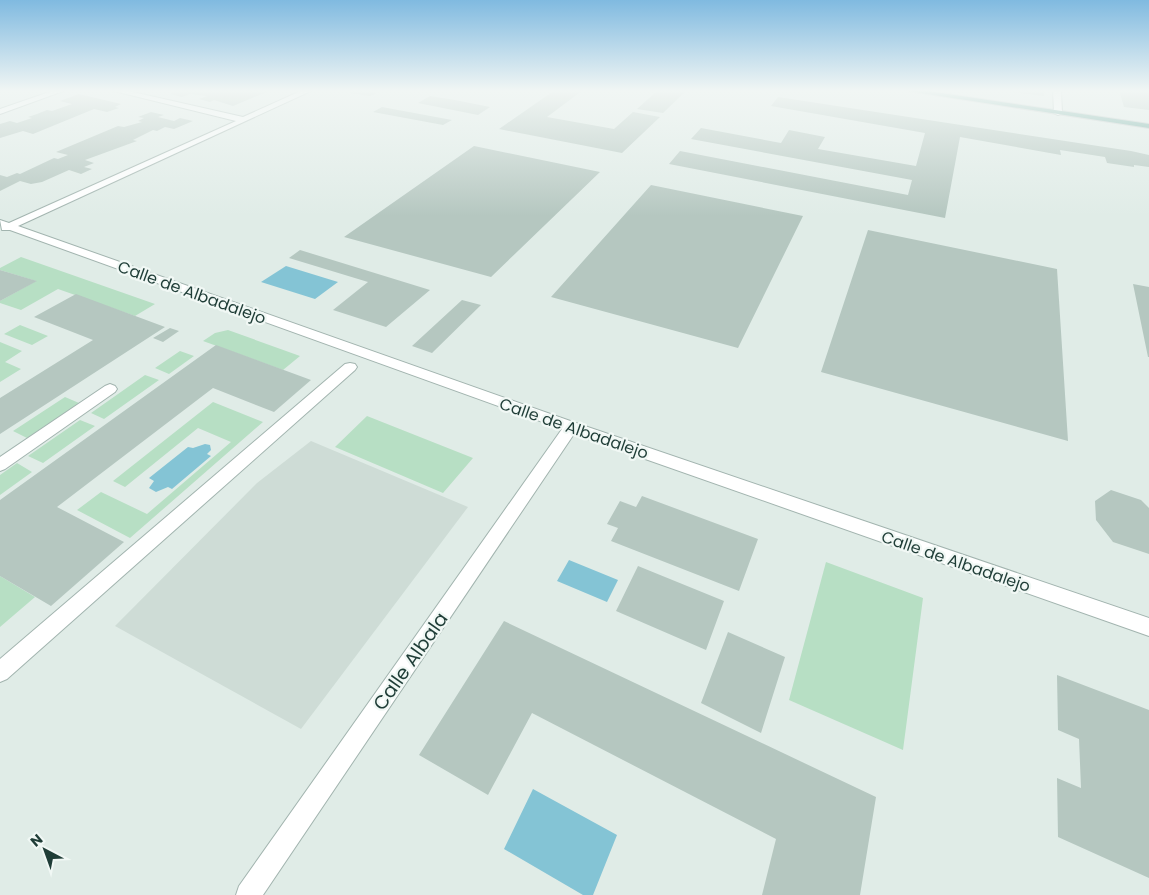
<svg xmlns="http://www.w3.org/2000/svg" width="1149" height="895" viewBox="0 0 1149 895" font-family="Poppins,sans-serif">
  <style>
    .built { fill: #cedcd6 }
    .green { fill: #b7dfc4 }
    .water { fill: #84c4d5 }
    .building { fill: #b5c7c0 }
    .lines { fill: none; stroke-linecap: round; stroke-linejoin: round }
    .pedestrian-casing { stroke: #a2b4af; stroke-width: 2 }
    .minor-casing { stroke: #a2b4af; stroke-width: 2 }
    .primary-casing { stroke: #c0c9c7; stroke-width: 2 }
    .pedestrian { fill: #fff; fill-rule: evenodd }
    .minor { fill: #fff; fill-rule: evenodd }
    .primary { fill: #61a497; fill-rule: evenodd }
    .labels { text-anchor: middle; stroke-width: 4.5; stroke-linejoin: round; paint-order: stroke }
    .street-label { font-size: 16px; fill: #1f3d37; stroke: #f1f8f5 }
    .near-street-label { font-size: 19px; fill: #1f3d37; stroke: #f1f8f5 }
  </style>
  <rect width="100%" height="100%" fill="#e0ece7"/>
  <path class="built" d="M311,441L468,507L301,729L115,626L257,483Z"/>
  <path class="green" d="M21,257L155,304L135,316L58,289L21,310L0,303V301L36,281L0,270V268Z
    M20,325L48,336L32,345L4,334Z
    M228,330L300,356L283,370L203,341L215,333Z
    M0,342L22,351L5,362L21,369L0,382Z
    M180,351L194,356L169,374L155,368Z
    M145,375L159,380L104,419L91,413Z
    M65,397L79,403L27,438L13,431Z
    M213,402L263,422L130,538L77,510L101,492L147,514L231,442L198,428L125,487L113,481Z
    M367,416L473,458L443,493L335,447Z
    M80,420L95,426L43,463L28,456Z
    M17,463L32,472L0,495V475Z
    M826,562L923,598L903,750L789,700Z
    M0,576L35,597L0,627Z"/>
  <path class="water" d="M286,266L338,282L315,299L261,282Z
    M205,444L210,445L211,450L207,454L211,456L172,489L168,487L156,492L149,488L154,481L149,478L188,447L193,448Z
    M569,560L618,580L607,602L557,581Z
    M533,789L617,835L593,895H583L504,849Z"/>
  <path class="building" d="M168,90H271L233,106L214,100L210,102L199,99L207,96L190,94L182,97L170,94L175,93Z
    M354,90H374L371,92L377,93L370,96L350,93Z
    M555,90H583L547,117L614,129L633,112L660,117L622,153L499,129Z
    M658,90H687L663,113L637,109Z
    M1013,90H1044V96L1013,92Z
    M1119,90H1149V110L1124,107Z
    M79,94L121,104L115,107L119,108L107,112L94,109L33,134L23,131L0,138V124L10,121L17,123L32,118L28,117L37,114L47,110L52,111L72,104L60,101Z
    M430,96L455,100L490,107L478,115L418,103Z
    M778,97L1131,151L1149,155V167L1134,165V167L1107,163L1105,157L1060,150L1061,155L960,137L945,218L669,164L680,151L908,195L912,180L691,139L701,128L781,143L789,130L825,137L818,149L916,166L925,133L771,106Z
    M382,107L452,120L443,125L373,112Z
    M151,112L164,115L158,117L174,121L180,118L193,121L174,129L165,127L157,131L153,130L133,140L137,141L85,160L94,163L84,167L92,169L81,174L69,170L42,182L31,184L20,181L0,191V175L7,177L17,173L20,174L54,158L58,159L68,155L56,152L118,126L124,127L142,122L138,121L144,118L138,117Z
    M474,146L600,172L491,277L344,237Z
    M651,185L803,216L738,348L551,297Z
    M868,230L1057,269L1068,441L821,372Z
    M300,250L430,290L386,327L333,310L368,282L289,258Z
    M0,270L37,281L0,301Z
    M1133,284L1149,287V357H1148Z
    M76,294L165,327L0,434V398L93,340L34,317Z
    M462,300L481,305L432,353L412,346Z
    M170,328L179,331L163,342L153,338Z
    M216,345L311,380L274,412L213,388L57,507L124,542L51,606L0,576V500Z
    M1111,490L1141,500L1149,508V554L1113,542L1096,520L1095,501Z
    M642,496L758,539L739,591L611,541L618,528L607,524L620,501L636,507Z
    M638,566L724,601L706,650L616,611Z
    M504,621L876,797L860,895H762L776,839L532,713L488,795L419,755Z
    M728,632L785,657L761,733L701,703Z
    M1057,675L1149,710V878L1058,837L1057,778L1081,788L1079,739L1058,730Z"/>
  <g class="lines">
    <g class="pedestrian-casing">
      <path id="pedestrian" d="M350,363L355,364L357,367L355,370L7,679L0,682V659L345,364Z
        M110,384L115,386L117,389L115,392L5,469L0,471V457L105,386Z"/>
    </g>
    <g class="minor-casing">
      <path id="minor" d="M55,90H66L0,114V109Z
        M110,90H124L243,117L303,90H313L18,226L576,423L1149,618V636L574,434L263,895H236L239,886L562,429L10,230H2L0,220L9,223L236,121Z
        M1053,90H1061L1062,113L1058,115L1054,113Z"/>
    </g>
    <g class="primary-casing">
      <path id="primary" d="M901,90H921L1149,124V128Z"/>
    </g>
    <use href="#pedestrian" class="pedestrian"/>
    <use href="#minor" class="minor"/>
    <use href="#primary" class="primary"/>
  </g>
  <linearGradient id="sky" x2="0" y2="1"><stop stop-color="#80bae0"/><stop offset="0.42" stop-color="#f1f6f4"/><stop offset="1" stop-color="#f1f6f4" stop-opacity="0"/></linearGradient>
  <rect width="1149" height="216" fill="url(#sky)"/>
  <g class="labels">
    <g class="street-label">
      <text transform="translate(192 292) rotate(20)" y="6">Calle de Albadalejo</text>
      <text transform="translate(574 428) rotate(19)" y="6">Calle de Albadalejo</text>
      <text transform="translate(956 561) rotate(19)" y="6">Calle de Albadalejo</text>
    </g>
    <g class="near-street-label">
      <text transform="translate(410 661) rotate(-55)" y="7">Calle Albala</text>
    </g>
  </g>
  <g transform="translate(45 850) rotate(319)" stroke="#f1f8f5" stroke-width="4" paint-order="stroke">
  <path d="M0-4L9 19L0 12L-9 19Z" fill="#1f3d37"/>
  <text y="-8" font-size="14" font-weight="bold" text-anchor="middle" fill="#1f3d37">N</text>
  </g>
</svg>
